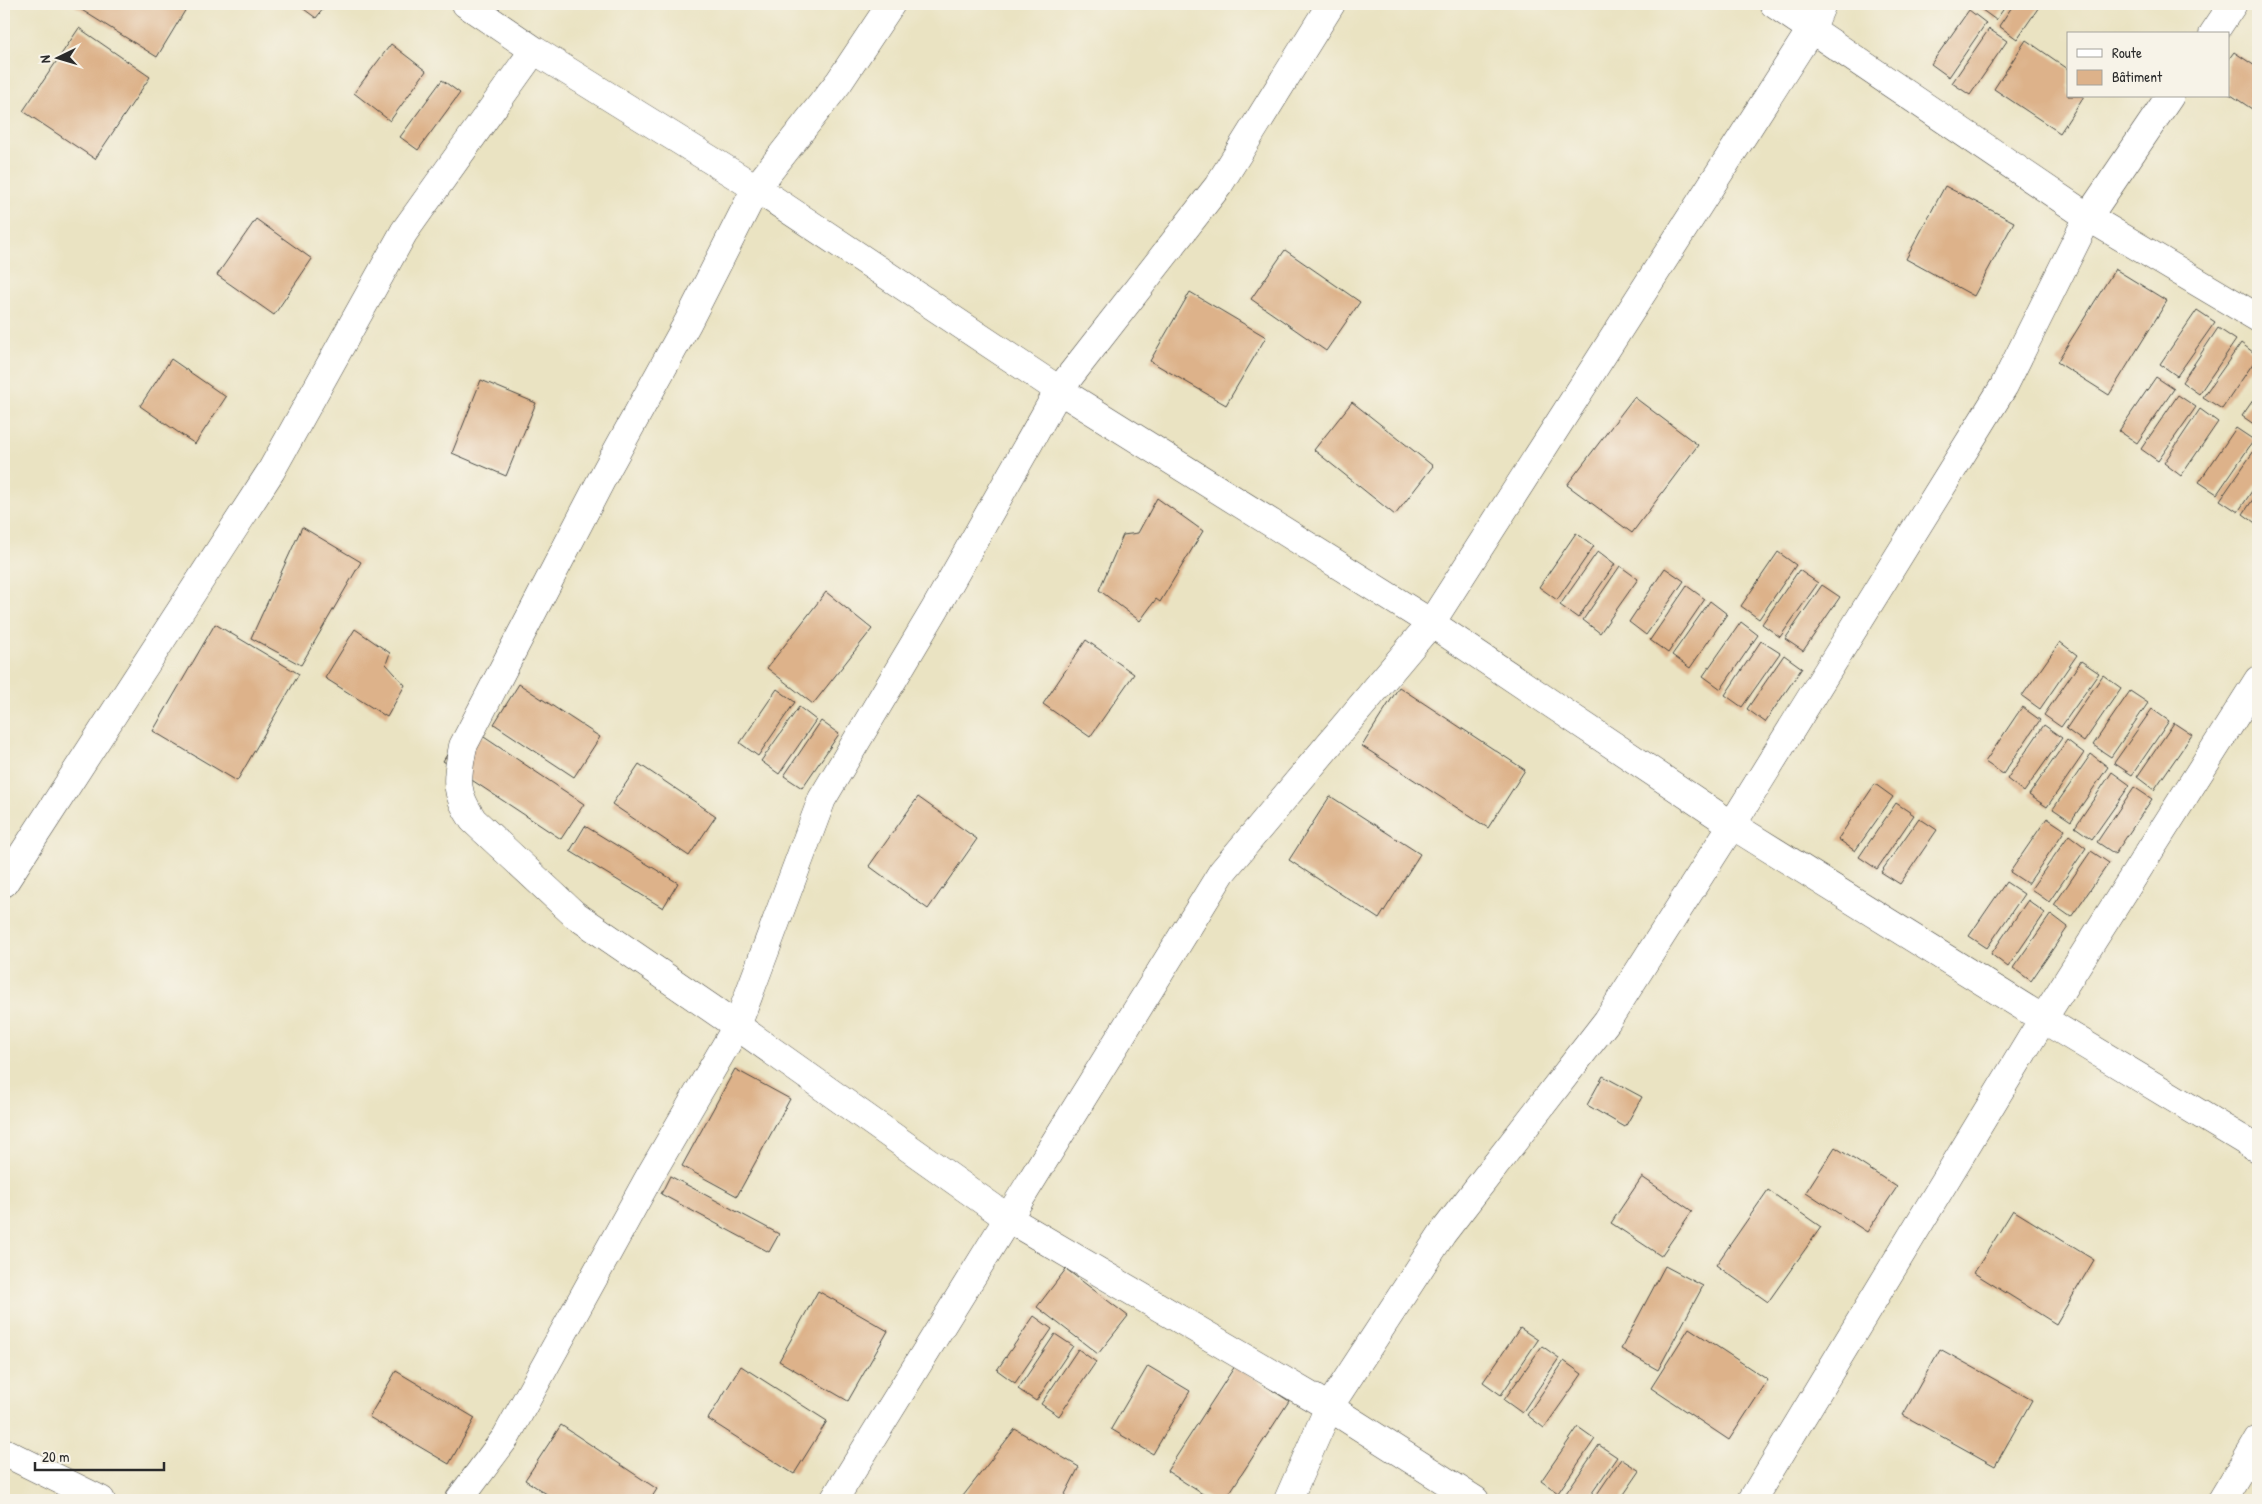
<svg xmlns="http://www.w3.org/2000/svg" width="2262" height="1504" viewBox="0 0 2262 1504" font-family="'Patrick Hand',sans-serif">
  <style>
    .building { fill: #ddb28a }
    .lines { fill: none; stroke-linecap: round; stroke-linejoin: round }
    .minor-casing { stroke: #484742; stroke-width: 29 }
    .minor { stroke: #fff; stroke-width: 28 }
  </style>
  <rect width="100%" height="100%" fill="#f7f3e8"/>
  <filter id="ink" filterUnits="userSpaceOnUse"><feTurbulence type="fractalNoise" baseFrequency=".02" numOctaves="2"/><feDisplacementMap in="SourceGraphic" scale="10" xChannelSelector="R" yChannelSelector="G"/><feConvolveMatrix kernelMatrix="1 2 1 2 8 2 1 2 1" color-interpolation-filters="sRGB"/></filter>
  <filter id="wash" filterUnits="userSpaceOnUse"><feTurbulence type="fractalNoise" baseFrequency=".0096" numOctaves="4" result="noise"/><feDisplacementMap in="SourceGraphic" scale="20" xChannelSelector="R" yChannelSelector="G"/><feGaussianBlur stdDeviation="1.12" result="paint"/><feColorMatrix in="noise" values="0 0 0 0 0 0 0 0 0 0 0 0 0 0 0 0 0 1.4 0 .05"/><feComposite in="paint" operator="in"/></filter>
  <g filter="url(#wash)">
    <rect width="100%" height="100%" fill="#eae3c2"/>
    <g id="blocks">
      <path class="building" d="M72,4H189L157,57Z
        M297,4H327L316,18Z
        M1981,4H2007L1996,20L1978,7Z
        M2014,4H2041L2017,39L1999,26Z
        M1969,10L1986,23L1949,77L1931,64Z
        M79,28L150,77L95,159L23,111Z
        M1989,29L2007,41L1970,95L1952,83Z
        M2026,40L2068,69V96H2084L2060,133L1994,89Z
        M391,44L426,71L390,121L354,93Z
        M2234,52L2258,68V113L2228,93V60Z
        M442,80L460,93L418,150L400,137Z
        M1945,186L2014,222L1974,296L1906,259Z
        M256,219L312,259L274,315L217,275Z
        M1285,250L1360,302L1326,351L1251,299Z
        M2115,269L2167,301L2109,395L2057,362Z
        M1190,292L1266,337L1226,405L1150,361Z
        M2197,310L2215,322L2177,376L2160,364Z
        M2218,328L2236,340L2199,394L2182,382Z
        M2241,343L2258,356L2222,409L2203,397Z
        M171,359L226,397L195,444L140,406Z
        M2156,377L2174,389L2137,443L2119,431Z
        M481,380L536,403L506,476L452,453Z
        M2258,393V427L2242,416Z
        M2178,395L2196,407L2158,461L2141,449Z
        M1634,397L1698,445L1632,533L1567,485Z
        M1352,402L1433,466L1395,515L1314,450Z
        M2200,409L2218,422L2181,476L2164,463Z
        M2236,428L2254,440L2217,494L2199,482Z
        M2258,445V482L2238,512L2220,500Z
        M2258,492V525L2243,514Z
        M1157,498L1203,531L1160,602L1156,599L1140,621L1099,590L1123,535L1138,533Z
        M302,527L361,562L301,665L251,638Z
        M1576,533L1594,546L1557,600L1539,587Z
        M1598,551L1615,564L1578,618L1560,605Z
        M1778,552L1796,565L1759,619L1741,606Z
        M1620,566L1638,579L1600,633L1583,620Z
        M1665,568L1684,581L1646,635L1629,622Z
        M1799,570L1818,583L1780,637L1762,624Z
        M1822,585L1840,597L1803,651L1785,639Z
        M1687,586L1705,599L1668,653L1650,640Z
        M826,592L872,629L813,704L767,668Z
        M1710,601L1727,614L1690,668L1672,655Z
        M1741,622L1758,635L1721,689L1703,676Z
        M215,624L299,674L237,781L153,731Z
        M355,629L390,653L386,664L405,685L387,717L325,678Z
        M1086,640L1134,674L1090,737L1043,704Z
        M1761,641L1780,653L1742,707L1725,695Z
        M2060,642L2077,655L2040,709L2022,696Z
        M1784,655L1802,668L1765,722L1747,709Z
        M2081,661L2099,673L2061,727L2044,715Z
        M2103,675L2121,688L2084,742L2066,729Z
        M519,684L600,737L574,777L494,724Z
        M1399,687L1525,770L1488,828L1362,746Z
        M777,689L795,702L758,756L740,743Z
        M2130,691L2148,703L2111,757L2093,745Z
        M799,707L816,720L779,774L761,761Z
        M2022,707L2040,720L2003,774L1985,762Z
        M2152,709L2169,721L2132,775L2114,763Z
        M821,721L839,734L802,788L784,776Z
        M2174,723L2192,735L2154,790L2137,777Z
        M466,725L584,804L561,839L443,761Z
        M2044,725L2062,738L2024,792L2007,779Z
        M2067,740L2084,753L2047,807L2029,795Z
        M2091,754L2108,767L2071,821L2053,809Z
        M639,764L716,816L689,856L612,804Z
        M2112,772L2130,785L2092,839L2075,827Z
        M1875,784L1893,797L1855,851L1838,839Z
        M2134,787L2152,799L2115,854L2097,842Z
        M1330,796L1420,854L1379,919L1289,860Z
        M918,797L977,839L928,909L869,866Z
        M1896,803L1914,815L1877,869L1859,857Z
        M1919,818L1937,830L1900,884L1881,872Z
        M2047,818L2065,830L2028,884L2010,872Z
        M585,826L678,883L663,908L570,851Z
        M2069,835L2086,848L2049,902L2031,889Z
        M2091,851L2109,863L2071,917L2054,905Z
        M2006,882L2024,894L1987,948L1969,936Z
        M2028,900L2045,913L2008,967L1991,954Z
        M2051,914L2068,927L2031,981L2013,968Z
        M735,1069L790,1099L737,1196L682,1166Z
        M1603,1076L1642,1097L1625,1127L1587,1105Z
        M1835,1147L1897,1187L1867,1232L1806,1192Z
        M670,1176L779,1234L769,1252L661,1194Z
        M1642,1177L1692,1211L1661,1256L1611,1223Z
        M1768,1190L1821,1227L1768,1302L1716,1265Z
        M2013,1210L2094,1260L2056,1324L1974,1273Z
        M1665,1266L1703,1286L1658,1370L1621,1349Z
        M1066,1269L1128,1316L1098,1354L1037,1307Z
        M818,1291L888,1331L848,1401L779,1361Z
        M1034,1316L1052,1329L1015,1383L997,1370Z
        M1520,1328L1538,1340L1501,1395L1483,1382Z
        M1689,1328L1768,1380L1729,1440L1651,1388Z
        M1055,1334L1073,1346L1036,1401L1018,1389Z
        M1542,1346L1559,1358L1522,1413L1504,1400Z
        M1078,1349L1096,1362L1059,1416L1041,1404Z
        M1940,1349L2032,1400L1995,1466L1903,1415Z
        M1564,1361L1582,1374L1544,1428L1527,1415Z
        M741,1366L827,1421L794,1474L708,1419Z
        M1148,1366L1190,1391L1153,1454L1111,1429Z
        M1235,1366L1289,1401L1225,1500H1212L1167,1471Z
        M396,1371L475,1418L449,1464L369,1417Z
        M561,1425L657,1489L650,1500H556L525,1480Z
        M1578,1427L1595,1439L1558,1493L1541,1481Z
        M1015,1429L1079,1467L1062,1500H1020L1012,1495L1010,1500H970L963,1496Z
        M1599,1445L1617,1457L1587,1500H1564L1562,1499Z
        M1621,1459L1640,1471L1620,1500H1593Z"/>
    </g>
  </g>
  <g filter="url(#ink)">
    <use href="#blocks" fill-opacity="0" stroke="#484742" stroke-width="1"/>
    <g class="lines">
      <g class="minor-casing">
        <path id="minor" d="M466,4L534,50L756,188L1059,390L1431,623L1732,825L2043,1019L2258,1149
          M891,4L839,82L756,188L688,322L607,469L463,746C457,779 453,790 473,820L574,914L737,1026L1009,1219L1329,1407L1475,1500
          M1774,4L2088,217L2258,318
          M2213,34L2233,4
          M4,883L271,471L404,232L534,50
          M4,1452L101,1500
          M459,1500L506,1437L652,1172L737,1026L822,799L935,609L1059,390L1218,186L1331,4
          M834,1500L1222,872L1431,623L1812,28L1822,4
          M1288,1500L1329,1407L1442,1234L1607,1021L1732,825L2004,386L2088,217L2170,96
          M1752,1500L2043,1019L2258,680
          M2222,1500L2258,1440"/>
      </g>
      <use href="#minor" class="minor"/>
    </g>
  </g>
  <rect width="2262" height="1504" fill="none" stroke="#f7f3e8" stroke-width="20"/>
  <rect x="2067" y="32" width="162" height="65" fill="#f7f3e8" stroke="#a5a39c"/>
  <rect x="2077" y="49" width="25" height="8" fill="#ffffff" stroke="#a5a39c"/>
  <text x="2112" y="58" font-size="15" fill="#2b2b2b">Route</text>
  <rect x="2077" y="70" width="25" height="15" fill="#ddb28a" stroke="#a5a39c"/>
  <text x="2112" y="82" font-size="15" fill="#2b2b2b">Bâtiment</text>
  <g transform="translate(58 58) rotate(265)" stroke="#f7f3e8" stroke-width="4" paint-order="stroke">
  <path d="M0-4L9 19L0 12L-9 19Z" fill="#2b2b2b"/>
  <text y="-8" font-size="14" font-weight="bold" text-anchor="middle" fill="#2b2b2b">N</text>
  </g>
  <path d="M35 1462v8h129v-8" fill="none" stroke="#2b2b2b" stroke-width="2.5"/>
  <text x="42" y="1462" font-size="15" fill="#2b2b2b" stroke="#f7f3e8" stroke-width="4" paint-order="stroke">20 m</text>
</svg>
